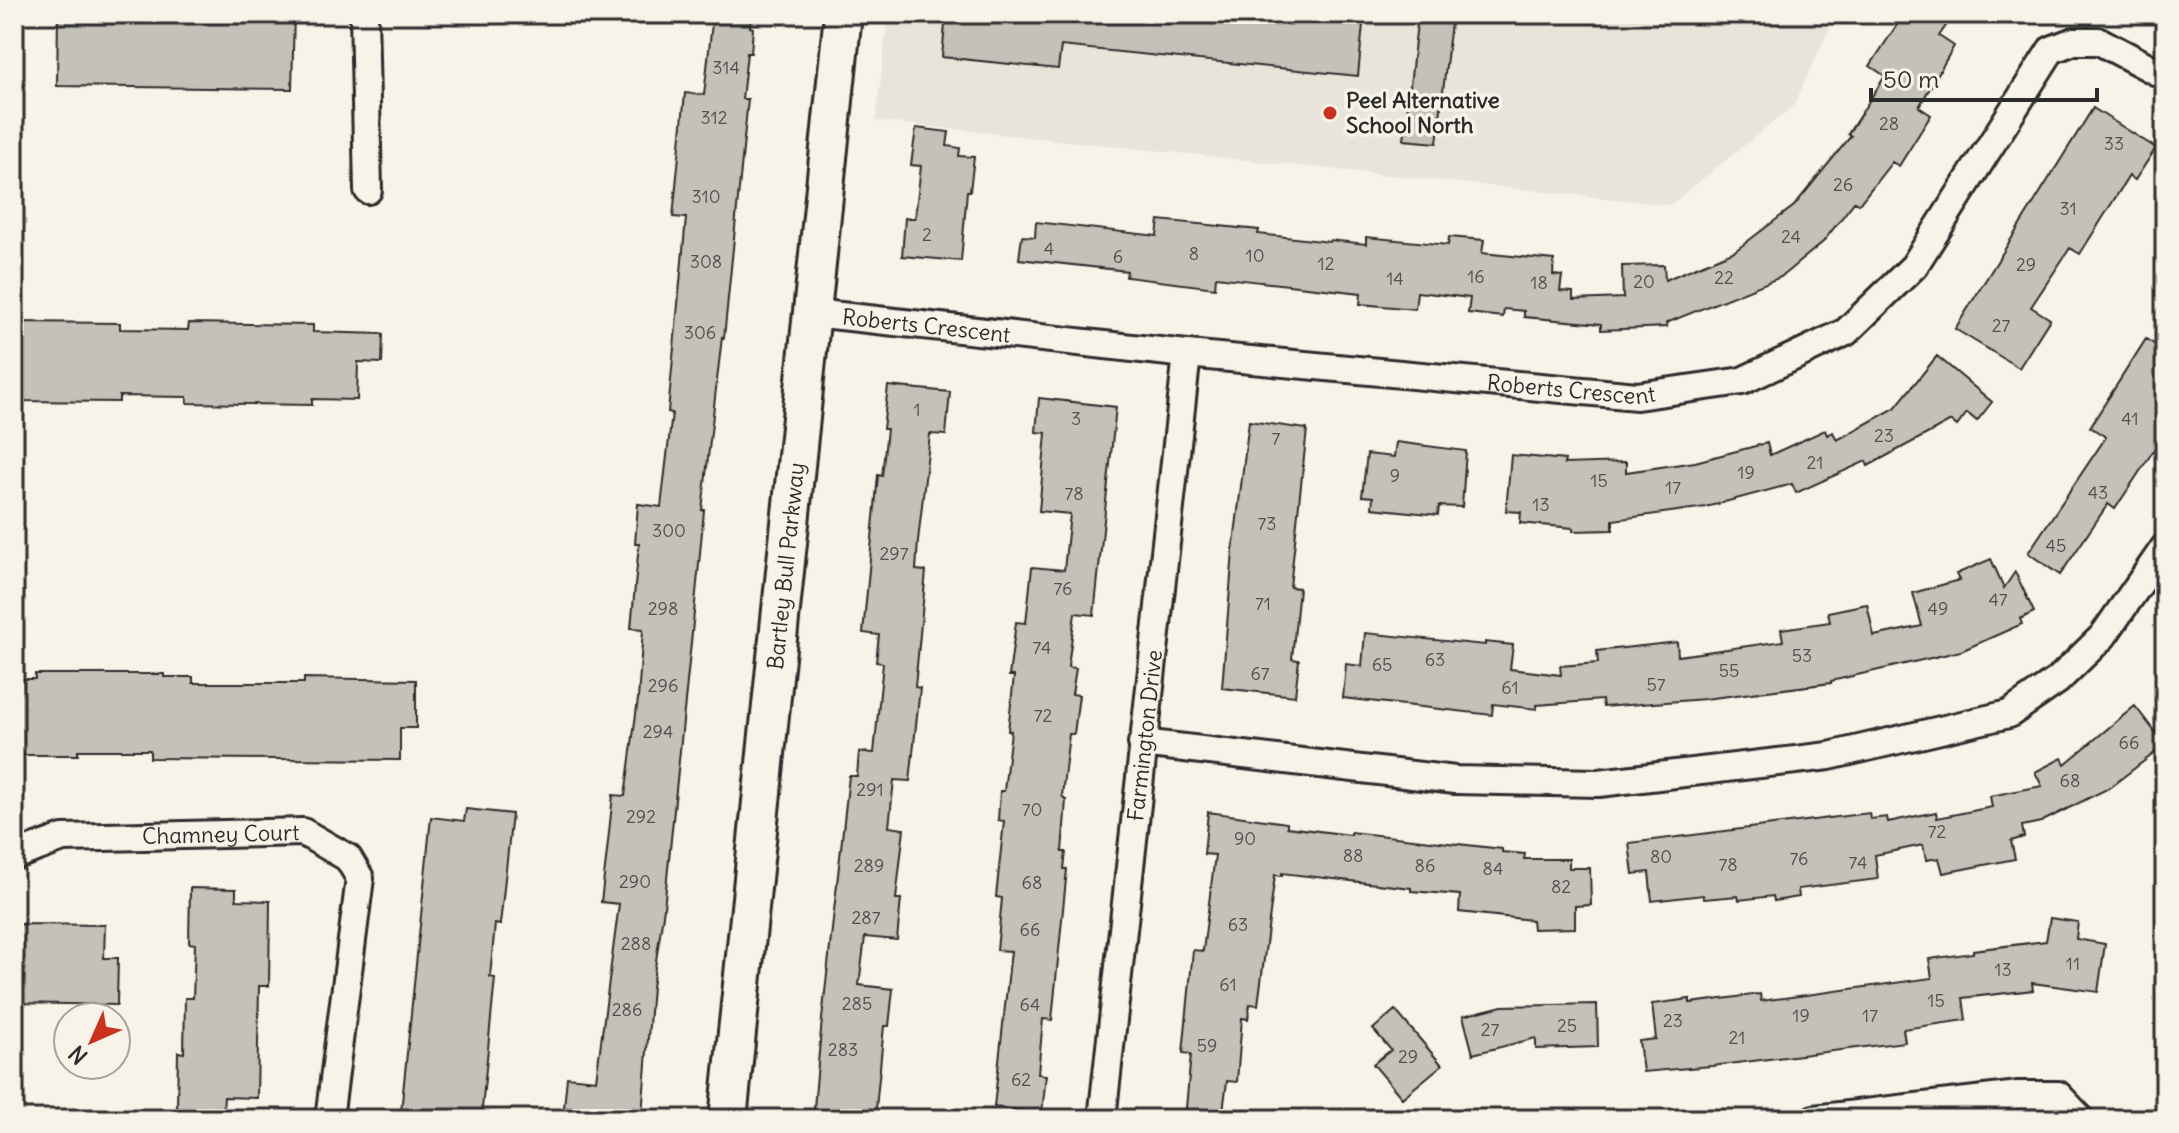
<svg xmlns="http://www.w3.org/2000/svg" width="2179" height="1133" viewBox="0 0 2179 1133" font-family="Delius,sans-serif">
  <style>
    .built { fill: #e8e4da }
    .building { fill: #c4c1b9; stroke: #2b2b2b; stroke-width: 2 }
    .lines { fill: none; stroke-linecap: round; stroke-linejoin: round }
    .street-casing { stroke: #2b2b2b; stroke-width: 32 }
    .secondary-casing { stroke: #2b2b2b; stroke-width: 42 }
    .street { stroke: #f7f3e8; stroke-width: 26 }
    .secondary { stroke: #f7f3e8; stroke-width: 36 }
    .poi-dot { fill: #c8321e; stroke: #f7f3e8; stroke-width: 3 }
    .labels { text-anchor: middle; stroke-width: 7; stroke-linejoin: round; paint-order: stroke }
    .number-label { font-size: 18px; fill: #51504e }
    .poi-label { font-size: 22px; font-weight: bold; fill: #2b2b2b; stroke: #f7f3e8; text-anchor: start }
    .street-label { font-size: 22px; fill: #2b2b2b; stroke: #f7f3e8 }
  </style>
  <rect width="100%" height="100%" fill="#f7f3e8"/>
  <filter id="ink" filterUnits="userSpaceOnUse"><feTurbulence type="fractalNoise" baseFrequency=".0125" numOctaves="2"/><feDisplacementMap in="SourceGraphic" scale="16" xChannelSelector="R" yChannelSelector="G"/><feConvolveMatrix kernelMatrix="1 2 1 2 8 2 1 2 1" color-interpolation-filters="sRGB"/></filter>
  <g filter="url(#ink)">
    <path class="built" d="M888,14H1836L1794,105L1670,205L876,121Z"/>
    <path class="building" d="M58,14H294L292,89L57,86Z
      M713,14H751L750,27L753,28L751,53H747L742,99H748L724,338L722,337L702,510H704L699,564L664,908L652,987L642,1115L564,1108L567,1077L596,1080L619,904L601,902L606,860L613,795L625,796L638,699L643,629L631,628L639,544H635L638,504L661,507L672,413L668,412L686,218L673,217L685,93L704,95Z
      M946,14H1364L1358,76L1061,46L1058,69L942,57Z
      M1418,14H1452L1437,143L1404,140Z
      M1904,14H1954L1939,36L1954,46L1919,107L1931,115L1899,166L1892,162L1859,204L1855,201L1823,242L1781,277L1666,323L1667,327L1601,330V324L1524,317V311L1504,309L1503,317L1468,313L1470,298L1417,292L1415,309L1360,304L1361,293L1216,277L1215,288L1126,277L1127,271L1019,259L1022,236L1035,237L1036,222L1157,236L1159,220L1259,230L1258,234L1330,242V240L1366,244V237L1448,245L1449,237L1484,240L1482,253L1554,260L1553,275L1562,276L1560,291L1573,292V300L1623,298L1622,266L1664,265L1665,280L1735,251L1794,206L1851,136L1848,134L1885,76L1870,66Z
      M2093,108L2156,148L2135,180L2129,176L2080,254L2070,248L2031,307L2050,319L2019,368L1955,329Z
      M916,128L949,132L947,146L960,148L959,156L974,157L970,191H967L961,261L902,256L905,218H915L921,166L911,165Z
      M14,322L120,323V329L188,330L189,323L313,325V332L383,334L382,363L358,362L357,400L312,399V405L187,403V397L119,396V402L14,401Z
      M2146,339L2165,351V433L2115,509L2108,504L2060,575L2028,553L2106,437L2090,427Z
      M1937,356L1992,402L1977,421L1967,413L1957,426L1951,421L1868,466L1866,461L1796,493L1792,484L1706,507L1613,520V530L1573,531V528L1520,523L1521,512L1506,511L1511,455L1565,460L1564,464L1626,462V472L1695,462L1767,443L1770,455L1825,430L1827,435L1833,432L1837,440L1895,408Z
      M888,386L950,392L946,435L930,434L918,541L916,570L926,571L915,687L920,688L910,781L894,780L889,827L904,829L896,899H901L897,940L865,937L859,985L893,989L889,1026H884L875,1119H813L822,1019L849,776H857L859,752L874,753L883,663L876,662L879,635L863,633L878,475L882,476L887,429H883Z
      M1039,398L1116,407L1094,615L1075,613L1068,667L1076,668L1072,694L1079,695L1074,734H1069L1062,796L1066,800L1062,852H1066L1064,869H1067L1052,1020L1043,1019L1038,1074L1046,1075L1042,1113L994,1107L1011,951L997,950L1002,898L996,897L1004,821L998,820L1000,791H1004L1011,731H1008L1014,676H1009L1016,622L1026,623L1032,567L1064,570L1070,514L1039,511L1046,433L1036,432Z
      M1249,421L1307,429L1290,587L1299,588L1292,659L1299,660L1295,696L1222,688L1233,551Z
      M1396,442L1466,451L1462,507L1439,506L1438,515L1372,508L1373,497L1362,496L1367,454L1394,457Z
      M1991,559L2004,588L2015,572L2034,612L2020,619L2022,624L1961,651L1831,681V683L1705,699L1603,707L1602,700L1537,705V709L1493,704L1492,715L1343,698L1346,664L1362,666L1365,633L1485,645V642L1513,645L1510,669L1561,675L1560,666L1598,663L1597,651L1677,642L1678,656L1783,641L1781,629L1830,622L1828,612L1867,604L1874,636L1922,626L1913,593L1959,580L1956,574Z
      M35,674H164V677H193V683H304V678L416,680V728H400V760L150,758V750H78V755H14V679H35Z
      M2135,706L2165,745L2109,788L2041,822L2022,826L2024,837L2011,841L2015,859L1943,873L1939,858L1926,860L1923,845L1875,855L1878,879L1798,889L1799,897L1774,901L1773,896L1739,900L1738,896L1704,899L1703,895L1652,901L1649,872L1633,874L1629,843L1869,813L1870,819L1887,817L1888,822L1936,812L1937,818L1992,807L1990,796L2042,786L2035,772L2062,758L2065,764Z
      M466,809L512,814L500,925L495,924L490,977L495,978L481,1119H418V1114L401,1112L431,817L464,821Z
      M1208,812L1287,823V827L1351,835V832L1502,849V852L1525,854L1524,859H1569V868H1590L1591,905L1575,906V928L1533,929L1532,920L1459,912L1460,895L1411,891V888L1282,873V876L1275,875L1258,1005L1250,1004L1248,1019L1242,1018L1237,1082L1227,1081L1222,1119H1185L1191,1054L1183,1053L1193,950L1203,951L1215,855L1204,854Z
      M190,888L236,889V900L270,901L269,986H259L257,1098L224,1097L223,1110L177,1109L178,1052L184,1053L185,998H193L195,944L189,943Z
      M2050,918L2078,922L2076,939L2105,944L2098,992L2032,983L2033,990L1963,998L1966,1020L1903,1029L1905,1042L1712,1066L1643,1072L1639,1041L1656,1039L1652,1004L1690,999V1003L1760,994L1761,1001L1932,978L1929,959L1973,953V950L2046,941Z
      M19,924L105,925L104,958H118L117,1005L14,1003V955H19Z
      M1597,1004L1598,1047L1536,1049V1038L1473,1054L1463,1016L1502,1006Z
      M1395,1010L1442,1065L1402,1098L1373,1064L1391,1050L1373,1029Z"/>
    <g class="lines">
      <g class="street-casing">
        <g id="street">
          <path d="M364,14L368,190"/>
          <path id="s1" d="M813,313L1187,354L1637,396L1742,381L1846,332L1914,266L2051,50L2074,41H2099L2165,76"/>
          <path d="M1142,743L1455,780L1599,783L1829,756L2009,714L2058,680L2103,636L2165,547"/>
          <path id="s2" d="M14,856L63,838L303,832L348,858L360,878L329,1119"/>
          <path id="s3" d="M1102,1119L1187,354"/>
          <path d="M1814,1119L2019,1095H2058L2081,1119"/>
        </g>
      </g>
      <g class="secondary-casing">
        <g id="secondary">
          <path id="s4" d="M728,1119L843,14"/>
        </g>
      </g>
      <use href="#street" class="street"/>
      <use href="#secondary" class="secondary"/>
    </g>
  </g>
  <circle class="poi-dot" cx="1330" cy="113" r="8"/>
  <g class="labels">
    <g class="number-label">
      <text x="726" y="74">314</text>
      <text x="714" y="124">312</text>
      <text x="1889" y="130">28</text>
      <text x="2114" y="150">33</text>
      <text x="1843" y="191">26</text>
      <text x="706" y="203">310</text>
      <text x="2068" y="215">31</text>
      <text x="927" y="241">2</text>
      <text x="1791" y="243">24</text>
      <text x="1049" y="255">4</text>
      <text x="1194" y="260">8</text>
      <text x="1255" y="262">10</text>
      <text x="1118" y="263">6</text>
      <text x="706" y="268">308</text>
      <text x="1326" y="270">12</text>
      <text x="2026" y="271">29</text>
      <text x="1476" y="283">16</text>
      <text x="1724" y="284">22</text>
      <text x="1395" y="285">14</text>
      <text x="1644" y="288">20</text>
      <text x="1539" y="289">18</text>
      <text x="2001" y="332">27</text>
      <text x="700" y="339">306</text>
      <text x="917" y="416">1</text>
      <text x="1076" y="425">3</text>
      <text x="2130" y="425">41</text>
      <text x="1884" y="442">23</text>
      <text x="1276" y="445">7</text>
      <text x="1815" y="469">21</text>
      <text x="1746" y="479">19</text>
      <text x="1395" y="482">9</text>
      <text x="1599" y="487">15</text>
      <text x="1673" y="494">17</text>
      <text x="2098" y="499">43</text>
      <text x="1074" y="500">78</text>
      <text x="1541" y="511">13</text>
      <text x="1267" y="530">73</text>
      <text x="669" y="537">300</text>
      <text x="2056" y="552">45</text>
      <text x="894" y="560">297</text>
      <text x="1063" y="595">76</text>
      <text x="1998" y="606">47</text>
      <text x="1263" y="610">71</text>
      <text x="663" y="615">298</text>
      <text x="1938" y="615">49</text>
      <text x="1042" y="654">74</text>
      <text x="1802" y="662">53</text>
      <text x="1435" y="666">63</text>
      <text x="1382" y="671">65</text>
      <text x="1729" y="677">55</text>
      <text x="1260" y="680">67</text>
      <text x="1656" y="691">57</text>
      <text x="663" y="692">296</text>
      <text x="1510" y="694">61</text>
      <text x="1043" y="722">72</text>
      <text x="658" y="738">294</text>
      <text x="2129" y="749">66</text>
      <text x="2070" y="787">68</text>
      <text x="870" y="796">291</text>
      <text x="1032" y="816">70</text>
      <text x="641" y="823">292</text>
      <text x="1937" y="838">72</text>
      <text x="1245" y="845">90</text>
      <text x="1353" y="862">88</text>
      <text x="1661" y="863">80</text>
      <text x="1799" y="865">76</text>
      <text x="1858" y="869">74</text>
      <text x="1728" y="871">78</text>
      <text x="869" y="872">289</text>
      <text x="1425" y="872">86</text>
      <text x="1493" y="875">84</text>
      <text x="635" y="888">290</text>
      <text x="1032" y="889">68</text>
      <text x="1561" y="893">82</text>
      <text x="866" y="924">287</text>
      <text x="1238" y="931">63</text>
      <text x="1030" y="936">66</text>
      <text x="636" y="950">288</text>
      <text x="2073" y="970">11</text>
      <text x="2003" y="976">13</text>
      <text x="1228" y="991">61</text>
      <text x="1936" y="1007">15</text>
      <text x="857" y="1010">285</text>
      <text x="1030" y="1011">64</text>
      <text x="627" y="1016">286</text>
      <text x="1801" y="1022">19</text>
      <text x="1870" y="1022">17</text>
      <text x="1673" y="1027">23</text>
      <text x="1567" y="1032">25</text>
      <text x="1490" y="1036">27</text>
      <text x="1737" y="1044">21</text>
      <text x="1207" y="1052">59</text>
      <text x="843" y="1056">283</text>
      <text x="1408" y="1063">29</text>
      <text x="1021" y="1086">62</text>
    </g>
    <g class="poi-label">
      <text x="1346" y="108">Peel Alternative<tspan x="1346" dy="25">School North</tspan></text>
    </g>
    <g class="street-label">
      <text dy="8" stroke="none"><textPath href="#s1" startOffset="114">Roberts Crescent</textPath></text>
      <text dy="8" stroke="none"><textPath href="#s1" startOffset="762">Roberts Crescent</textPath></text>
      <text dy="8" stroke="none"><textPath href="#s4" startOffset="556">Bartley Bull Parkway</textPath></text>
      <text dy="8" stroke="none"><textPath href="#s3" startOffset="386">Farmington Drive</textPath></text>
      <text dy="8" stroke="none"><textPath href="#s2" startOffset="210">Chamney Court</textPath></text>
    </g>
  </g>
  <rect width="2179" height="1133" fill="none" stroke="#f7f3e8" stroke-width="48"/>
  <rect x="24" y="24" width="2131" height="1085" fill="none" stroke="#2b2b2b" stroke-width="3" filter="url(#ink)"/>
  <g transform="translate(92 1041) rotate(225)"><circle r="38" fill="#f7f3e8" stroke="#a5a39c" stroke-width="2"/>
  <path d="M0-6L14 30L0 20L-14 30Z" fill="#c8321e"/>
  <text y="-12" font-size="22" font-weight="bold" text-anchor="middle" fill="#2b2b2b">N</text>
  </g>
  <path d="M1871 88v12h226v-12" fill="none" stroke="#2b2b2b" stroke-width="4"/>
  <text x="1883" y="88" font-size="24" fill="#2b2b2b" stroke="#f7f3e8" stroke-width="6" paint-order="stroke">50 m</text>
</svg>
